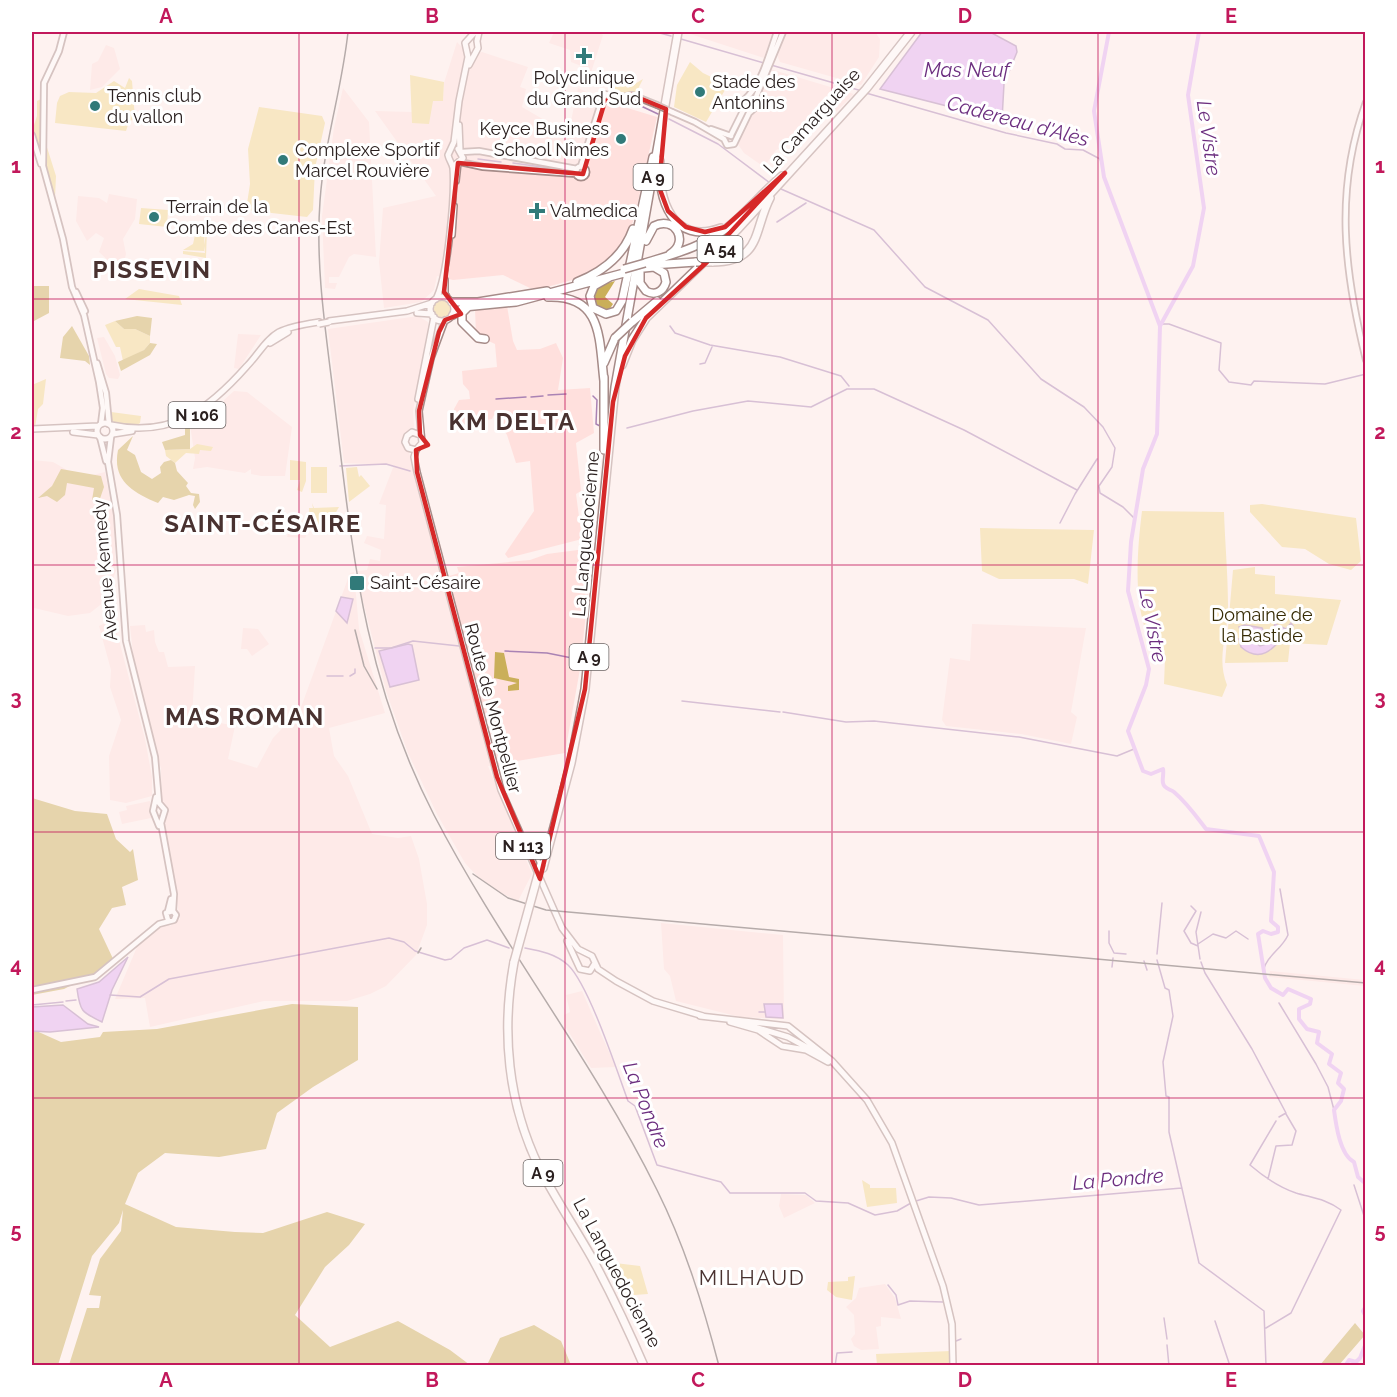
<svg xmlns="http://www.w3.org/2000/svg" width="1397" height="1397" viewBox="0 0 1397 1397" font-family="Raleway,sans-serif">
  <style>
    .built { fill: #ffe0dd }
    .green { fill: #f1d98f }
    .forest { fill: #caaf59 }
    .water { fill: #e1adf3; stroke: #aa83b4; stroke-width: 1.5 }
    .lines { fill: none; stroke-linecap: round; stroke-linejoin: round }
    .stream { stroke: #aa83b4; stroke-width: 1.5 }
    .river { stroke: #e1adf3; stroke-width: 4 }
    .secondary-casing { stroke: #a68b88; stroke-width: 8 }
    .primary-casing { stroke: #a68b88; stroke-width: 8 }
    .highway-casing { stroke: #a68b88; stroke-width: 10 }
    .secondary { stroke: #fff; stroke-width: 4.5 }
    .primary { stroke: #fff; stroke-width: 5 }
    .highway { stroke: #fff; stroke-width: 7 }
    .rail { stroke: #5f5554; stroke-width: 1.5 }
    .secondary-bridge-casing { stroke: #a68b88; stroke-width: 8; stroke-linecap: butt }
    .primary-bridge-casing { stroke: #a68b88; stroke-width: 8; stroke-linecap: butt }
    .highway-bridge-casing { stroke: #a68b88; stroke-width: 10; stroke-linecap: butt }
    .secondary-bridge { stroke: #fff; stroke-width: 4.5 }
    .primary-bridge { stroke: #fff; stroke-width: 5 }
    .highway-bridge { stroke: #fff; stroke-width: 7 }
    .marked { fill: none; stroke: #d62828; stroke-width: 4.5; stroke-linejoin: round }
    .grid { fill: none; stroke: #c2185b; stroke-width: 1.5; stroke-opacity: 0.55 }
    .poi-dot { fill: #317a79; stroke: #fff; stroke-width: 2 }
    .labels { text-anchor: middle; stroke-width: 6; stroke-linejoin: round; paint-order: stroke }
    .shield { fill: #fff; stroke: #6b6463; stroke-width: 1.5 }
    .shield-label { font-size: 16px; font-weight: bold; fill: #2b2120 }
    .poi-label { font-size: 18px; fill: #2b2120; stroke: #fff; text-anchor: start }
    .street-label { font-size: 18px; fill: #2b2120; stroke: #fff }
    .park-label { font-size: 18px; fill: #362b04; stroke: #fff }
    .water-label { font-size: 20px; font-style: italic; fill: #6c2e7f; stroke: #fff }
    .quarter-label { font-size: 21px; letter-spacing: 1.5px; fill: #493230; stroke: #fff }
    .district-label { font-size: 24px; font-weight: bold; letter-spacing: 1.5px; fill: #493230; stroke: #fff }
    .neatline { fill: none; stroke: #c2185b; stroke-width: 2 }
    .grid-label { font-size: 20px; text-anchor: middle; font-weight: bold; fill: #c2185b }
  </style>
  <rect width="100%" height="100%" fill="#fef2f0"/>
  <path class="built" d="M554,32H599L603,35L588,82L586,81L589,69L571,62L570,50L549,43Z
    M684,32H773L764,58Z
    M786,32H875L880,39L879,57L861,85L780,62L777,55Z
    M457,42L470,55L482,52L528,67L520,87L526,89L522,107L558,128L569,130L578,88L611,103L657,117L634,219L623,247L603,267L583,277L540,289L530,288L503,275L453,280L437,276L434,290L421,302L384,308L379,262L383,208L436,196L375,111L412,112V123L433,101H443L444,83Z
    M106,45L114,48L120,69L102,87L90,90L92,64L98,61Z
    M770,69L854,94L837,111L813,126L801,141L776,150L764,167L744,153L737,143Z
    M343,88L369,122L376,257L354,254L349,257L339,277H329V283H337L335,289L325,288L322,216L334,128Z
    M109,194L137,199L135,219L123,239L126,254L123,266H114L99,252L104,238L96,233L87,241L76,221L78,196L99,198L107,203Z
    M507,306L513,341L517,350L540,349L556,343L563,358L558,390L590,388L594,433L576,443L581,491L576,494L582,539L508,558L505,554L534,511L530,461L516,463L507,435L494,415L492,419L457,426L454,409L459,400L470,399L469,391L463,384L462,371L497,367L495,344L476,335L475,309Z
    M418,316L428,322V326L413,411L414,427L403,439L409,452L459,645L465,649L446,577L459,573L457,567L530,560L547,554L593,548L580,669L565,753L488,766L532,874L518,901L501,893L477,876L465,863L437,814L408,753L386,691L359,586L358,571L367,570L370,559L380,561L381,550L364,543L367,536L384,539L386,505L379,504L394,465L344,463L328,329Z
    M238,334L261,335L239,369L234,368Z
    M104,337L115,356L120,375L118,379L109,378L106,374L97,338Z
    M234,391L247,392L292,427L285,476H261L251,474V469L245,473L207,467L193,469L195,458L190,425L207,416L219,419L218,425L221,426L224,400Z
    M32,460L53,462L67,470L89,476L105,472L114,519L116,571L104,602L90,613L68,616L34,608L32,611Z
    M293,522L308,524L302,525L303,532H308L305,538L287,537L290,527L293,528Z
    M354,572L359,629L385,713L329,728L334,756L348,776L372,834L398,838L411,836L419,859L427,904V925L416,955L386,986L370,994L347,1001H264L150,1027L145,998L115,999L137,947L166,922L170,926L180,919L162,820L161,769L134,663L130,626L145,625L146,632L154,630L155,642L159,652H164L168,667L195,666L192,717L235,726L228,759L257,768L273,738L300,710L350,573Z
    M107,622L115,625L145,739L152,777V796L126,803L110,800L109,756L121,720L110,687L111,670L99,626Z
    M972,624L1086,628L1071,712L1077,717L1071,744L1021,734L946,726L942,720L950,658L970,661Z
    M243,628L258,629L269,644L252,656L247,649H241Z
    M150,801L151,818L122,824L119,812L127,810L126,806Z
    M661,923L783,935L784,1019L740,1017L676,1001L670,976L664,969Z
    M1270,971L1365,980V986L1269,977Z
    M582,991L600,1032L616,1067L591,1068L565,1026L564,1015L570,1012L566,995Z
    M781,1194L806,1195L815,1203L784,1218L779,1206Z
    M885,1284L895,1298L901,1319L881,1317V1326L876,1327L879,1349L861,1350L854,1346L851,1339L855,1334L854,1315L846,1307L856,1298L859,1288Z"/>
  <path class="green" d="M690,62L703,73L728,85L706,122L674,107L677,85Z
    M410,75L444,82L443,101H433L429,124L412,123Z
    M129,78L132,81L135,118L129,122L126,131L55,123L57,103L60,96L69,92L96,93L114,81L125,88Z
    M615,79L628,88L643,79L635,95H611Z
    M41,99V101L40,155L32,131L37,116V101Z
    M259,107L322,116L325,123L315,168L313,210L307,217L246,210L250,184L248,149Z
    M45,141L56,176L55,198H53L44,166Z
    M141,208L168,210L167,227L139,224Z
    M197,226L205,227L204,245L207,229L206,258L183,254V251L205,253L204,246V251L183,250L193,244Z
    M139,289L179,296L182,305L125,299Z
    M432 309a10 10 0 1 1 20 0a10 10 0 1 1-20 0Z
    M115,321L124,329H135L150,336V343L144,350L123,361L120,347H116L105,325Z
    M46,379L43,404L38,409L35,428H32V385Z
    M111,412L141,416L140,423L136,426L115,423L111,420Z
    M197,444L213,447L211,451L200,450L199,454L186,453L175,463L166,456L165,450L190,449Z
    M290,460L306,462V481L302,492L297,490L300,480H290Z
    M311,467H327V493H311Z
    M357,467L359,477L361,475L370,486L349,502L346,468Z
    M312,503L314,508L339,507L335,514L311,531L309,508H313Z
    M1262,504L1356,518L1361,561L1351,570L1329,564L1305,549L1282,547L1250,512V505Z
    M1142,511L1224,512C1225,543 1228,575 1228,606C1228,635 1216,657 1227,685L1222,697L1164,684L1165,659C1129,631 1137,552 1142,511Z
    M980,528L1094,530L1088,584L1074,579H999L982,571Z
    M1255,567V574L1275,576V594L1341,600L1327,645L1290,643L1288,662L1225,663L1233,570Z
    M862,1180L870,1185V1188H896L897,1203L867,1207Z
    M615,1263L640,1266L648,1294L621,1296L619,1285L606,1266Z
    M855,1276L852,1300L836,1297L827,1290L828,1282L848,1281V1277Z
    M951,1351L950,1366L877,1365L876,1354Z"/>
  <path class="forest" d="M615,281L605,297L613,304L607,313L594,304V293L601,285Z
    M32,286H49V313L34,321L32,320Z
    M137,316L152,318L150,336L135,329H124L115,321Z
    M72,326L89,356L90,365L85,361L60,358L63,337Z
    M150,343L157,344L150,355L121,371L118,362L144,350Z
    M190,425V449L165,450L162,442L185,435V427Z
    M133,436L127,450L135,455L141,472L152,479L161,473L160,467L164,462L171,460L175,463L177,471L188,483L186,486L191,493L199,494L200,502L195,509L193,505L195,496L189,495L174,500L163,497L158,503C132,492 112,480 118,450Z
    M61,469L101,476L104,487L95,513L98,500H92L94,488L67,483L65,495L57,502L47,496L38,498L52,486Z
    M495,652L504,653L509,677L519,679V690L508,691V686L517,683L494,678Z
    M32,798L75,811L107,814L116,839L130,852L133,849L138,880L122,887L126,905L112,908L99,929L115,963L64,989L32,995Z
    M292,1004L358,1007V1060L313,1087L277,1113L266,1149L219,1157L165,1153L138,1173L125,1204L176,1227L235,1232L263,1233L327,1212L365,1224L349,1245L325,1267L295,1315L330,1347L398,1321L450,1350L470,1365H69L87,1308H99L101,1296L89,1295L100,1259L121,1231L123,1210L119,1223L92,1256L58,1365L32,1366V1029L61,1042L100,1037L103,1032L157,1029Z
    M1355,1323L1365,1335L1339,1365H1320Z
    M534,1325L561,1341L571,1365H487L500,1338Z"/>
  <path class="water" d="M922,32H990L1016,46L1017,52L1004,84L1002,120L880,89Z
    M341,597L353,599L347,623L336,611Z
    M1291,623L1293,626C1277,643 1264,667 1241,647L1239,639L1257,638L1253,633L1241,632L1239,627L1245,625L1262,628L1263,630L1259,633L1256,643L1260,646L1267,644L1275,624L1286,629Z
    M408,644L412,645L419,680L390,687L379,651Z
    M128,957L112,990L102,1022C81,1012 80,1011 77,989L99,982Z
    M764,1004H782L783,1018L766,1017Z
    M63,1005L88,1024L99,1027L50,1032L32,1031V1007Z"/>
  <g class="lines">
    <path class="stream" d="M656,32L671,36
      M681,39L764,63
      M771,65L862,91
      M866,93L1006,133L1057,144L1065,149L1083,150L1100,159L1102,165
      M624,98L658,114
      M669,119L718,144L770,183
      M478,159L501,162
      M513,163L571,171
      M573,171H574
      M781,189L874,230L925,287L988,320L1041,379L1084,407L1103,427L1115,448L1112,467L1099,486L1100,493L1123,507L1135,519
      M777,222L806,203
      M1161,324H1169L1221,343L1219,370L1229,382L1251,385L1254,381L1325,384L1366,374
      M670,326L675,333L710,345L780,357L841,376L849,386
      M700,364L705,363L712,347
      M548,395L566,394
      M593,396L597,400L596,424L600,426
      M531,397L543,396
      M496,399L526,397
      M627,428L693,411L748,401L811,407L847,389H874L964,430L1077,490
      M340,466L386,464L410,471
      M1060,523L1075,494L1097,459
      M375,648H391L413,641L459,646
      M505,651L547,653L582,660
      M592,661L596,662
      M327,676H343
      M350,676L355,673V669
      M682,701L780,712
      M783,712L846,722L874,721L1019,737L1117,756L1134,749
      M1191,906L1196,911L1184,931L1191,943L1198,946
      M1109,931V943L1114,953L1126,954
      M1198,944L1213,934L1226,938L1236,931L1248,939
      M525,948C541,951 556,954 568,965C589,985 617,1071 628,1101L635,1106L657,1165L721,1182L730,1193H805L816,1201L848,1203L875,1215L897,1211L911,1203
      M1157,954L1162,903
      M1200,959L1196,932L1201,912
      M1157,960L1165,988L1169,990L1173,1016L1163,1062L1166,1096L1169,1097V1132L1199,1263L1264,1311L1266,1366
      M1144,961L1147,970
      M1201,962L1205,973L1252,1049L1286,1113L1279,1117
      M1112,967L1113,958
      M1263,971C1267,955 1282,949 1288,935L1280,889
      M110,995L140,997L169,979L389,938L404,942L415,951L445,960L451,959L464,948L487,940L509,948
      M66,1001L76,1000
      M1279,1003L1316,1064L1328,1087L1334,1110
      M32,1005L63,1002
      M759,1012H765
      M1268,1179L1276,1146L1292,1145L1296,1131L1286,1114
      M1354,1185L1366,1222
      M916,1201L929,1197L951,1198L979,1205L1182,1188
      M888,1285L896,1295L898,1305L910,1301L943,1302
      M1164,1318L1167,1339
      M1215,1321L1230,1366
      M1266,1328L1291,1313L1341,1210C1326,1199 1313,1198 1296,1193C1278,1187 1264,1177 1250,1165L1276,1121
      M956,1341L961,1339
      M1167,1345L1169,1366
      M835,1366L837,1353L852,1352"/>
    <path class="river" d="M1109,32L1094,111L1104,177L1160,326
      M1199,32L1188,95L1204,208L1193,266L1160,326L1157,434L1143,469L1131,542L1128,591L1149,669L1146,685L1128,731L1143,771L1151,774L1163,769C1164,774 1162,779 1163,783C1164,789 1170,789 1174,792C1187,803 1196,816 1206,829L1259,836L1274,872L1271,921L1278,927V932L1271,934L1263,931L1258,934L1265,978L1271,988L1283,995L1288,989L1311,999L1310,1004L1299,1009V1019L1307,1029L1319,1032L1317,1043L1332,1054L1329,1064L1341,1073L1338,1083L1344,1089L1341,1101L1334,1110C1336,1125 1340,1155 1354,1162L1358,1177L1366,1184
      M1366,1306L1363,1311L1366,1317
      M1345,1366L1349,1360L1356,1362L1360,1358L1366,1343"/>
    <g class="secondary-casing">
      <path id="secondary" d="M64,32L59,51L44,83L43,166L63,239L72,287L84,315L99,382L103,408L101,424
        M603,100L605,94L614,97
        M605,101L632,95L657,105
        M1366,102C1334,190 1344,271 1366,360
        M672,112L695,122
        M695,122L724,139L727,145L734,144L749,113L757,106L756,97L783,32
        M711,129L731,136
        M32,135L41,164
        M731,135L743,111L744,100C762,85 769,54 777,32
        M462,152L479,151L577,169
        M460,162L483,167L576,174
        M581,166L602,100
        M575.5 172a5.5 5.5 0 1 1 11 0a5.5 5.5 0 1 1-11 0Z
        M76,292L85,311
        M97,363L106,393L109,424
        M100,437L106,461
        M111,437L108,462L117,515L126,641L155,757L159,803L165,810L161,823L174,894L173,911
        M156,797L153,811L159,826
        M168,911L171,899
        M32,990L95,977L159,924L174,920L176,915L173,911L166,913L168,920"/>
    </g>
    <g class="primary-casing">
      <path id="primary" d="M477,41L479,32
        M469,65L478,48L477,41
        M459,125L460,150
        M456,164L463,158L458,149
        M456,181L458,163
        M452,235L454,206
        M445,280V293L448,299
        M430 309a12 12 0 1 1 24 0a12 12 0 1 1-24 0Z
        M436,299C448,276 455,194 453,168C452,163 449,160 448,155L454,142L459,101L468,57L465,43L475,32
        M417,313L432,314
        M329,321L407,311L432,303
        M270,343L288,332
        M418,399L434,317
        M97 431a8 8 0 1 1 16 0a8 8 0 1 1-16 0Z
        M111,425C172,438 209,409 247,366C258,355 265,340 279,332C291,326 306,324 319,322
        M32,429L98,426
        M73,432L98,435
        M113,434L132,431
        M420,435L412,432L407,436L405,442L408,448L416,450L422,443L419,411L431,358L445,320
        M416,450L414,457L417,472L501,790L562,928L578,949L592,956L598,969L616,981L653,1001L703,1016
        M567,941L580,969L590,971L595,963
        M700,1016L788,1026L832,1061L867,1100L892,1143L943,1286L952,1324L953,1366
        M730,1022L758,1030L782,1046L806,1050L828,1062
        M748,1025L788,1037L819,1054"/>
    </g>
    <g class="highway-casing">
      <path id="highway" d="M660,161C657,199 673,246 721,228
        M646,241L654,226C675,215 690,242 670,254
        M712,262C762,262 753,231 770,198
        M645,263C674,254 702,247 727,228C747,212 763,192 782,176
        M652,265L696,262
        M640,272V283L646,291C655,296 663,292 666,282L664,273L654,267L644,268
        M610,277L594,286L590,296L593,308L606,314L616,311L622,301L653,157
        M577,282C602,272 624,255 633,229
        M548,297C603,295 599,339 604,381
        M452,302H478L547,291
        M468,307L462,313V322L478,338L485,339
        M453,315L464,307L516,302L624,273
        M632,322L657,301
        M604,363L615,338
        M622,365L632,340L646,318L738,229L866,89L911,32
        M604,377V450
        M543,868L571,763L585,689L615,387L678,32
        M514,962C501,1032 508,1103 539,1167C555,1198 575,1228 592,1258C611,1293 628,1329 644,1366"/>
    </g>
    <use href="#secondary" class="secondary"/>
    <use href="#primary" class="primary"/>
    <use href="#highway" class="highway"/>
    <path class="rail" d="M348,32C342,89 324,143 320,201C315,270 327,339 335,408C353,556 364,679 434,815C501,944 593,1060 657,1190C685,1246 703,1305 719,1366
      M355,630L364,666L377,689
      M473,874L508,898L546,910L1366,983
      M418,953L421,948"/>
    <g class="secondary-bridge-casing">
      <path id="secondary-bridge" d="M657,105L672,112"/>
    </g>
    <g class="primary-bridge-casing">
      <path id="primary-bridge" d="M319,324L329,322"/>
    </g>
    <g class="highway-bridge-casing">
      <path id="highway-bridge" d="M696,262H712
        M624,269L645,263
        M615,338L632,322
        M514,962L541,864"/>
    </g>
    <use href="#secondary-bridge" class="secondary-bridge"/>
    <use href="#primary-bridge" class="primary-bridge"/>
    <use href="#highway-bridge" class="highway-bridge"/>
  </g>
  <path d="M0 0H1397V1397H0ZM632,95L666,109L659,187L668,211L686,227L705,232L725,227L785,173L703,262H707L646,318L625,356L613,402L585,689L540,879L497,777L417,472L416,450L428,445L420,435L419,411L439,332L445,320L461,314L444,292L458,163L583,174L605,101Z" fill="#fef2f0" fill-opacity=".55" fill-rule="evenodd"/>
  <path class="marked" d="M632,95L666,109L659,187L668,211L686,227L705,232L725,227L785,173L703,262H707L646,318L625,356L613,402L585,689L540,879L497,777L417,472L416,450L428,445L420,435L419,411L439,332L445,320L461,314L444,292L458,163L583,174L605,101Z"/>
  <path class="grid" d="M299,32V1366M565,32V1366M832,32V1366M1098,32V1366M32,299H1366M32,565H1366M32,832H1366M32,1098H1366"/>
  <g class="poi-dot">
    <path d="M581 47h6v6h6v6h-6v6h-6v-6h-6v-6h6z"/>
    <circle cx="700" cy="92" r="6"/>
    <circle cx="95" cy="106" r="6"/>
    <circle cx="621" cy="139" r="6"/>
    <circle cx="283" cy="160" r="6"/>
    <path d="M534 202h6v6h6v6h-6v6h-6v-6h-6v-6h6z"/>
    <circle cx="154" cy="217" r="6"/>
    <rect x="349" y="575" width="16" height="16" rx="3"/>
  </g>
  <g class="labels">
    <g class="shield">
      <rect x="633.5" y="164" width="39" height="26" rx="4.5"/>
      <rect x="697.5" y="236" width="45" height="26" rx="4.5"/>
      <rect x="168.5" y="402" width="57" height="26" rx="4.5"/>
      <rect x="569.5" y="644" width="39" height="26" rx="4.5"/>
      <rect x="496" y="833" width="54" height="26" rx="4.5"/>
      <rect x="523.5" y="1160" width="39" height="26" rx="4.5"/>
    </g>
    <g class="shield-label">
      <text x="653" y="183">A 9</text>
      <text x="720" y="255">A 54</text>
      <text x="197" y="421">N 106</text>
      <text x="589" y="663">A 9</text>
      <text x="523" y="852">N 113</text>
      <text x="543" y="1179">A 9</text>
    </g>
    <g class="poi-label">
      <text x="584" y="84" text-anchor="middle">Polyclinique<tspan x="584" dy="21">du Grand Sud</tspan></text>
      <text x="712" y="88">Stade des<tspan x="712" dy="21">Antonins</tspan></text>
      <text x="107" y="102">Tennis club<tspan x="107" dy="21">du vallon</tspan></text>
      <text x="609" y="135" text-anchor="end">Keyce Business<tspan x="609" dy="21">School Nîmes</tspan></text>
      <text x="295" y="156">Complexe Sportif<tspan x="295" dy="21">Marcel Rouvière</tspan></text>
      <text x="166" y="213">Terrain de la<tspan x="166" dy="21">Combe des Canes-Est</tspan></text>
      <text x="550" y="217">Valmedica</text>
      <text x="370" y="589">Saint-Césaire</text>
    </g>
    <g class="street-label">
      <text transform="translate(812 121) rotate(-48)" y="6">La Camarguaise</text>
      <text transform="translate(586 534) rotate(-85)" y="6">La Languedocienne</text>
      <text transform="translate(105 570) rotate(-95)" y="6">Avenue Kennedy</text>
      <text transform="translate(493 708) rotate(75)" y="6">Route de Montpellier</text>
      <text transform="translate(617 1273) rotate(62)" y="6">La Languedocienne</text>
    </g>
    <g class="park-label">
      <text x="1262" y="621">Domaine de<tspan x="1262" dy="21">la Bastide</tspan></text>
    </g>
    <g class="water-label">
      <text x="967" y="77">Mas Neuf</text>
      <text transform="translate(1018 121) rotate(15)" y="7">Cadereau d'Alès</text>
      <text transform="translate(1209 138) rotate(82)" y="7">Le Vistre</text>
      <text transform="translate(1153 625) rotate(79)" y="7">Le Vistre</text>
      <text transform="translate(646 1105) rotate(68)" y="7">La Pondre</text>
      <text transform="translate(1118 1179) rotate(-5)" y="7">La Pondre</text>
    </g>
    <g class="quarter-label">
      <text x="752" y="1285">MILHAUD</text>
    </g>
    <g class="district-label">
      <text x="152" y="278">PISSEVIN</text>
      <text x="512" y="430">KM DELTA</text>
      <text x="263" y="532">SAINT-CÉSAIRE</text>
      <text x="245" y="725">MAS ROMAN</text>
    </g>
  </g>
  <rect width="1397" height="1397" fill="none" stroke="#ffffff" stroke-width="66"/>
  <rect x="33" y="33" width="1331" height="1331" class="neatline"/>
  <g class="grid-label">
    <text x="166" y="23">A</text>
    <text x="432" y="23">B</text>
    <text x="698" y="23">C</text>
    <text x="965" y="23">D</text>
    <text x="1231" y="23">E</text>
    <text x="16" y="173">1</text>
    <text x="1380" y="173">1</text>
    <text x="16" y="439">2</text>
    <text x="1380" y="439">2</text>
    <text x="16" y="705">3</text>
    <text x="1380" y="705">3</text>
    <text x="16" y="972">4</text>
    <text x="1380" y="972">4</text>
    <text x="16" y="1238">5</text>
    <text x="1380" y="1238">5</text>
    <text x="166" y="1387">A</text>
    <text x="432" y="1387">B</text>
    <text x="698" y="1387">C</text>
    <text x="965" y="1387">D</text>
    <text x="1231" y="1387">E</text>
  </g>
</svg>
